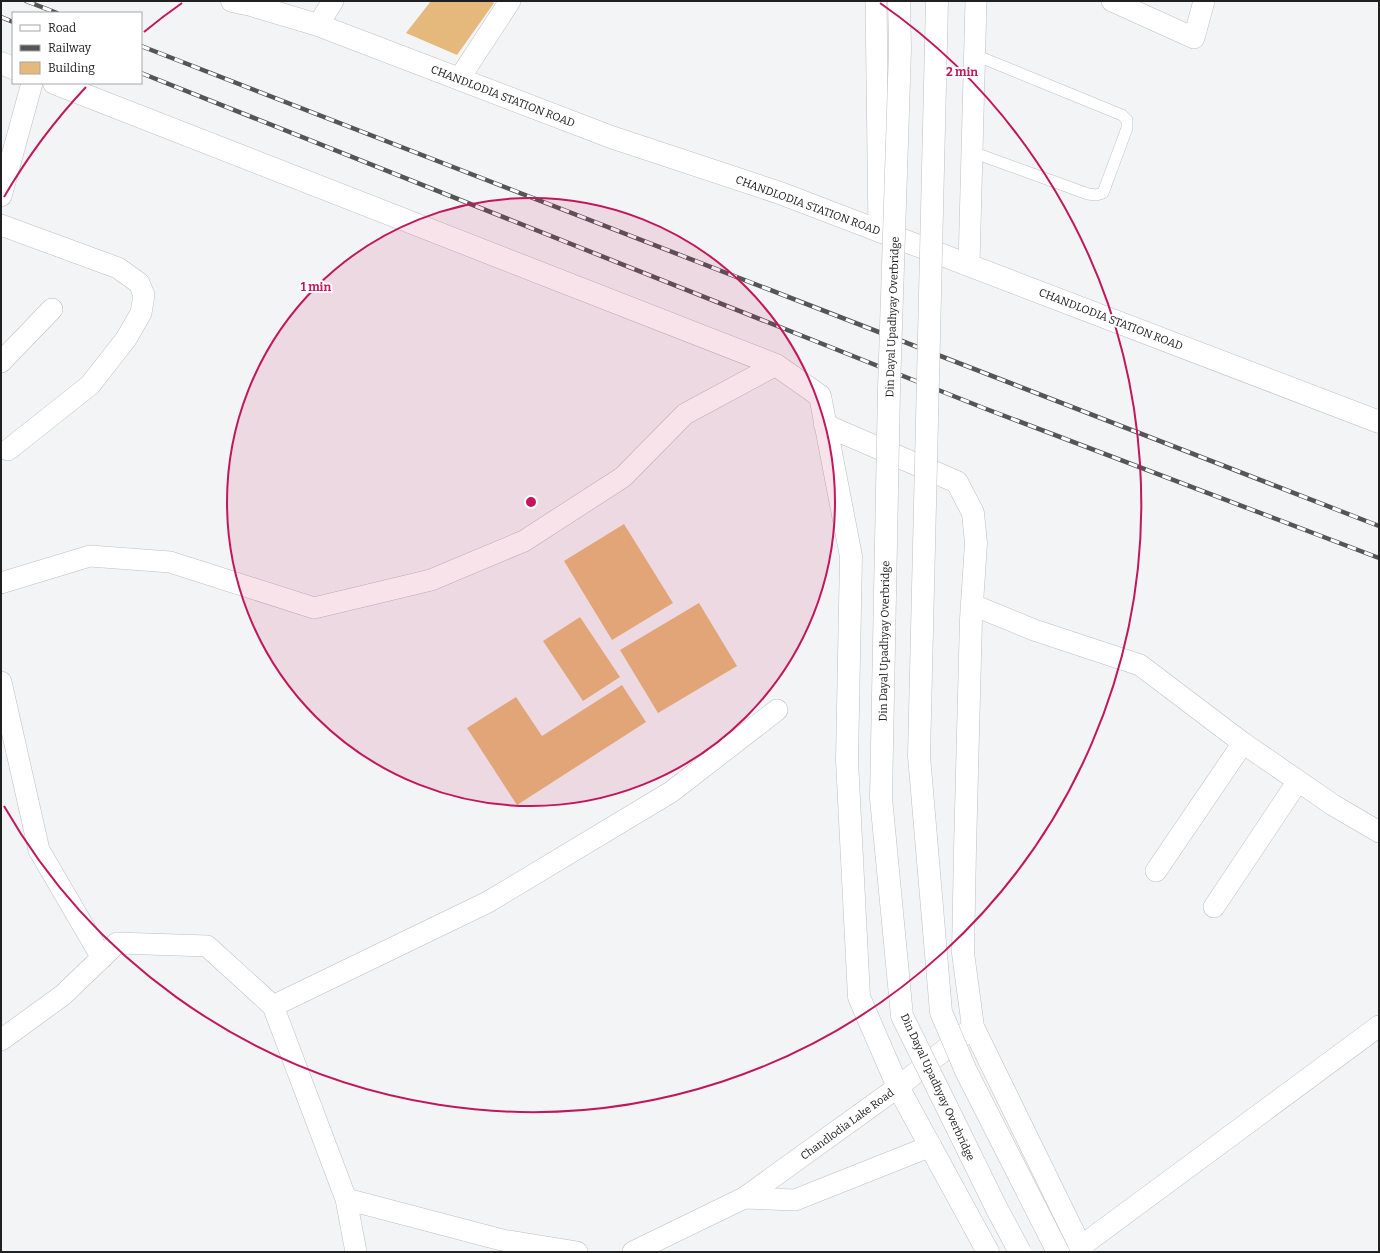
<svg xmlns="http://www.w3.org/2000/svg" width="1380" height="1253" viewBox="0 0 1380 1253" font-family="Bitter,serif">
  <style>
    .building { fill: #e5b97c }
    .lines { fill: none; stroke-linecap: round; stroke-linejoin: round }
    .service-casing { stroke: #bebfc0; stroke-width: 12 }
    .minor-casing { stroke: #bebfc0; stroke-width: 22 }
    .tertiary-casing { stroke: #bebfc0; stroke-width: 23 }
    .service { stroke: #fff; stroke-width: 11 }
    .minor { stroke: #fff; stroke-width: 21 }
    .tertiary { stroke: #fff; stroke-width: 22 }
    .rail-casing { stroke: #555556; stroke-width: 4.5 }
    .rail { stroke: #fff; stroke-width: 3; stroke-dasharray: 9; stroke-linecap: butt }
    .secondary-bridge-casing { stroke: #bebfc0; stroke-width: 23; stroke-linecap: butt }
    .secondary-bridge { stroke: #fff; stroke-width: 22 }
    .ring { fill: none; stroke: #c2185b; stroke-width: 2 }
    .labels { text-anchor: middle; stroke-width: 4; stroke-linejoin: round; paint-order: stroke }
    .street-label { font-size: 11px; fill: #202021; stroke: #fff }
    .centre { fill: #c2185b; stroke: #fff; stroke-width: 2 }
    .ring-label { font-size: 12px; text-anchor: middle; font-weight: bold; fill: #c2185b; stroke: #fff; stroke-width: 4; stroke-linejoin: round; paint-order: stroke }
  </style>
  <rect width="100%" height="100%" fill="#f3f4f5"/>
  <path class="building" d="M431,1H491L494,3L457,55L406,33Z
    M624,524L673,603L612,640L564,561Z
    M699,603L737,666L658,713L620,650Z
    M580,617L620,677L583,701L543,641Z
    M622,685L646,722L517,805L467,728L516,697L542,736Z"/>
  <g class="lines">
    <g class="service-casing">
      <path id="service" d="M972,152L1088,194L1096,195L1103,193L1127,128V120L1122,115L975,55"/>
    </g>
    <g class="minor-casing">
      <path id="minor" d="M876,1L879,231
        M1112,1L1194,38L1204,1
        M318,25L333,1
        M459,79L510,1
        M1,196L32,83
        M1,225L118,268L139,283L144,295L141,313L126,339L90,385L8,450
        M969,265L976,1
        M1,362L52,309
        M1,583L90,556L170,562L314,608L431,580L524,541L623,477L685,414L776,365
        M973,605L1034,630L1140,665L1243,743L1333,805L1379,832
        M1,682L39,850L102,958
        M1156,871L1243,743
        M1214,907L1298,781
        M273,1006L488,902L671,792L777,710
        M1,1040L63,995L117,943L207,946L273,1006L346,1199L356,1252
        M744,1198L795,1200L931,1146
        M346,1199L502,1240L577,1252
        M1080,1247L1379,1026
        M633,1252L744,1198L898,1087L967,1032"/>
    </g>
    <g class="tertiary-casing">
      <path id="tertiary" d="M232,1L251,5L318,25L611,137L780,193L1379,422
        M1,63L13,68
        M54,83L776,365L820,396L851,556L847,760L859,997L898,1087L988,1252
        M825,425L957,482L973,513L976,543L971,619L965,849L963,953L973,1027L1083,1252"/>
    </g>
    <use href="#service" class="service"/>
    <use href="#minor" class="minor"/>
    <use href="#tertiary" class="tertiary"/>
    <g class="rail-casing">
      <path id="rail" d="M26,1L57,13
        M1,17L13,22
        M141,46L1379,526
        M141,73L981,407L1379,558"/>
    </g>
    <use href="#rail" class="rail"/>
    <g class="secondary-bridge-casing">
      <path id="secondary-bridge" d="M899,1L900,49L889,389L881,798L902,1016L997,1209L1020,1252
        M937,1L919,756L941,1012L966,1071L1058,1252"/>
    </g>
    <use href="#secondary-bridge" class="secondary-bridge"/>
  </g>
  <circle cx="531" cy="502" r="304" fill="#c2185b" fill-opacity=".12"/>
  <g class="ring">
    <circle cx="531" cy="502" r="304"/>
    <path d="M4 197A609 609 0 0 1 86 87M144 32A609 609 0 0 1 182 3M880 3A609 609 0 1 1 4 806"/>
  </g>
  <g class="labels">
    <g class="street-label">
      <text transform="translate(503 96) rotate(21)" y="4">CHANDLODIA STATION ROAD</text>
      <text transform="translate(808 205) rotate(20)" y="4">CHANDLODIA STATION ROAD</text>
      <text transform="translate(892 317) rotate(-88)" y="4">Din Dayal Upadhyay Overbridge</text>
      <text transform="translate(1111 319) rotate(21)" y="4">CHANDLODIA STATION ROAD</text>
      <text transform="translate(884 641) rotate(-89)" y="4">Din Dayal Upadhyay Overbridge</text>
      <text transform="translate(938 1087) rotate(65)" y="4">Din Dayal Upadhyay Overbridge</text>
      <text transform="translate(847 1124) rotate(-36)" y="4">Chandlodia Lake Road</text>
    </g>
  </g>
  <circle cx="531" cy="502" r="6" class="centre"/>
  <g class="ring-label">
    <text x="962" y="76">2 min</text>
    <text x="316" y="291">1 min</text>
  </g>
  <rect width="1380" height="1253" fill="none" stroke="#202021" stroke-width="4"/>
  <rect x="12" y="12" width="130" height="72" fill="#ffffff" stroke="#a6a6a6"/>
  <rect x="20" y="25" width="20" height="6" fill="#ffffff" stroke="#a6a6a6"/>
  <text x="48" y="32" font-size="12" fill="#202021">Road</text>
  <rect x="20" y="45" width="20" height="6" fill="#555556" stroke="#a6a6a6"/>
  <text x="48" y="52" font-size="12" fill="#202021">Railway</text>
  <rect x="20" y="62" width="20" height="12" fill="#e5b97c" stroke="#a6a6a6"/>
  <text x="48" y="72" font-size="12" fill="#202021">Building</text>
</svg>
